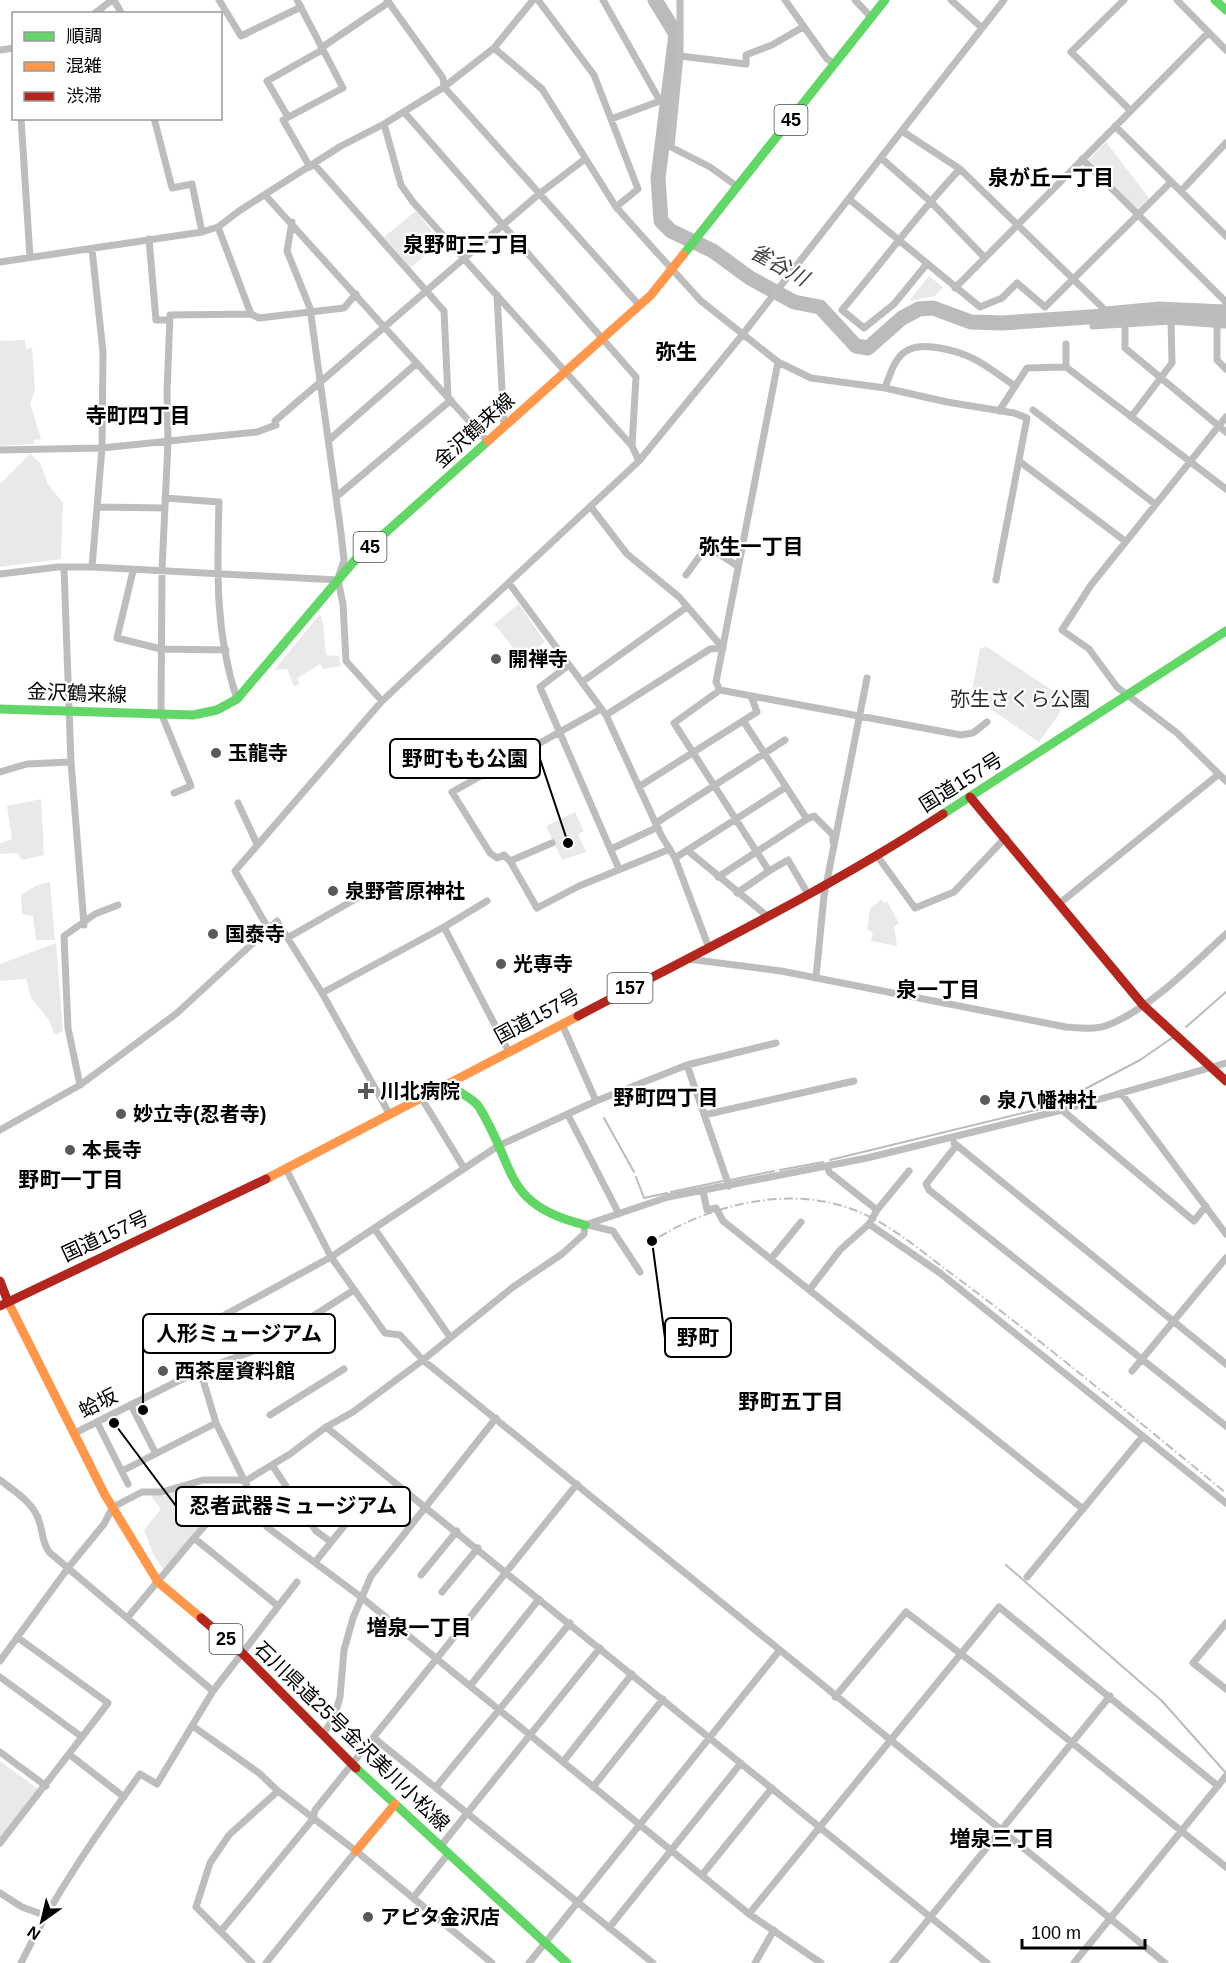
<svg xmlns="http://www.w3.org/2000/svg" width="1226" height="1963" viewBox="0 0 1226 1963" font-family="Arial,'Noto Sans JP',sans-serif">
  <style>
    .green { fill: #e9e9e9 }
    .lines { fill: none; stroke-linecap: round; stroke-linejoin: round }
    .stream { stroke: #bbb; stroke-width: 2 }
    .river { stroke: #bbb; stroke-width: 15 }
    .street { stroke: #bdbdbd; stroke-width: 7 }
    .fast { stroke: #63d668; stroke-width: 9 }
    .slow { stroke: #ff974d; stroke-width: 9 }
    .jam { stroke: #b3261e; stroke-width: 9 }
    .rail { stroke: #bdbdbd; stroke-width: 2; stroke-dasharray: 9 3 1.5 3; stroke-linecap: butt }
    .poi-dot { fill: #595959; stroke: #fff; stroke-width: 2 }
    .labels { text-anchor: middle; stroke-width: 4.5; stroke-linejoin: round; paint-order: stroke }
    .shield { fill: #fff; stroke: #4c4c4c; stroke-width: 1.5 }
    .shield-label { font-size: 18px; font-weight: bold; fill: #000 }
    .street-label { font-size: 20px; fill: #000; stroke: #fff }
    .poi-label { font-size: 20px; font-weight: bold; fill: #000; stroke: #fff; text-anchor: start }
    .park-label { font-size: 20px; fill: #2e2e2e; stroke: #fff }
    .neighbourhood-label { font-size: 21px; font-weight: bold; fill: #000; stroke: #fff }
    .water-label { font-size: 21px; font-style: italic; fill: #3f3f3f; stroke: #fff }
    .leader { fill: none; stroke: #000; stroke-width: 2 }
    .callout-dot { fill: #000; stroke: #fff; stroke-width: 2 }
    .callout { fill: #fff; stroke: #000; stroke-width: 2 }
    .callout-label { font-size: 21px; text-anchor: middle; font-weight: bold; fill: #000 }
  </style>
  <rect width="100%" height="100%" fill="#fff"/>
  <path class="green" d="M1106,142L1149,198L1138,210L1089,160Z
    M416,211L432,231L416,244L424,256L411,268L384,237Z
    M929,276L943,287L935,296L909,301Z
    M25,340L26,349L32,348L35,390L30,403L41,439L34,440V444L0,446V341Z
    M30,454L40,463L48,484L63,503L61,559L0,567V484Z
    M519,604L545,642L523,660L494,624Z
    M320,614L323,622L326,655L339,656L341,666L323,669L320,664L297,678L300,683L294,687L287,669L274,670Z
    M987,647L1065,699L1059,714L1039,742L971,696L980,648Z
    M41,799L44,855L22,860L18,853L0,854V843L12,839L7,806Z
    M575,812L584,831L578,834L586,852L562,860L546,826Z
    M50,882L55,940H36L33,916L22,914L21,895L37,885Z
    M881,899L884,903L887,901L899,923L894,927L897,946L871,941L873,932L867,930L870,909Z
    M56,943L63,1031L55,1035L49,1020L31,998L26,979L0,981V964Z
    M182,1489L209,1515L164,1570L154,1556L144,1530L161,1509L150,1495L165,1496Z
    M0,1761L38,1789L0,1838Z"/>
  <g class="lines">
    <path class="stream" d="M1186,1027L1226,992
      M604,1118L634,1172
      M830,1160L1040,1109L1066,1099L1140,1060L1172,1038
      M780,1170L823,1162
      M636,1177L644,1198L667,1193
      M730,1180L774,1171
      M671,1192L723,1181
      M1006,1565L1162,1701L1226,1773"/>
    <path class="river" d="M655,0L676,34L658,178L661,221L671,231L713,251L750,278L794,302L820,307L856,346L868,348L902,318L919,309L933,308L971,322L1002,323L1147,313L1226,317"/>
    <path class="street" d="M114,0L122,14
      M219,0L241,36L301,7
      M297,0L343,88L283,120L310,167
      M387,0L443,78L444,87L640,306
      M538,0L594,75L638,189L616,207
      M603,0L660,101L675,97
      M680,0V56L671,147L710,167L738,187
      M785,0L827,59L835,64
      M855,0L871,17
      M951,0L981,27
      M1124,0L1071,52L1130,110
      M1177,0L1226,50
      M94,14L112,0
      M321,48L389,2
      M494,48L542,89L616,207L659,255L701,301L778,362L811,378L885,388L947,402L1014,413L1027,418L996,580
      M0,50L14,48
      M680,56L746,64V55L772,45L803,27
      M404,112L636,377L632,446
      M288,117L267,81L322,50
      M21,118L30,257
      M154,118L172,188L192,184L202,232
      M611,119L660,101
      M384,124L401,185L413,202L632,446L639,461
      M1115,126L1226,236
      M902,131L960,169L1105,310L1159,305L1226,308
      M881,158L930,201L985,258
      M1082,159L1226,302
      M314,164L444,311L448,397
      M1181,191L1226,143
      M266,196L488,442
      M849,199L980,307L1002,298L1017,283L1045,307L1171,182
      M292,222L287,251L310,308L341,533L344,560L339,575
      M218,227L251,314
      M149,239L156,320H169
      M0,262L202,232L218,227L239,211L341,146L384,124L444,87L494,48L533,0
      M926,265L894,304L864,328L842,310C882,263 918,213 960,169
      M955,288L1208,33
      M497,295L504,427
      M1125,323V348L1226,432
      M1217,325V360L1226,369
      M1093,326L1171,321L1226,325
      M1066,344V367
      M885,388C896,356 903,341 940,348C974,354 987,367 1015,386
      M1033,410L1155,504
      M999,411L1027,368L1066,367L1226,489
      M1131,417L1172,363L1171,321
      M1226,417L1091,585L1062,630L1089,649L1117,687L1177,733L1226,781
      M275,421L539,194L585,159
      M329,440L417,363
      M0,450L102,448L257,432L276,425
      M1019,461L1125,541
      M336,497L451,400
      M165,498L219,502C217,571 215,633 237,699
      M98,507L165,508
      M591,507L627,554L679,597L723,648
      M92,567L102,448L103,352L92,249
      M64,568L71,762L84,925
      M133,571L117,638L161,649L226,650
      M0,574L58,567H92L338,580L343,604L346,661L382,701
      M686,575L707,546L736,565
      M509,583L606,715L661,835L675,858L709,948
      M569,665L540,687L619,869
      M582,682L687,607
      M720,690L716,682L778,362
      M601,709L452,792L490,853L497,858L504,855L510,861L537,908L579,886L670,849
      M606,715L710,649L723,648
      M744,722L807,819L814,816L833,835V842
      M0,772L27,764L71,762
      M640,786L757,712L751,696
      M174,793L191,786L161,713L162,570L168,442L167,391L170,315L251,314L259,318L344,308L356,294
      M238,803L257,844
      M656,823L785,740
      M611,849L658,827
      M687,850L766,915
      M878,857L915,908L954,892L1006,837
      M675,858L786,787
      M510,861L552,843
      M718,877L807,819
      M737,893L769,871
      M808,894L788,860L769,871L674,723L720,690L961,735L973,733L987,722
      M1060,903L1219,774
      M444,927L509,1052
      M268,928L235,871L382,701L639,461L743,334L1004,0
      M289,937L366,893
      M688,959L781,971L1066,1027C1079,1028 1095,1030 1108,1025C1150,1009 1193,964 1226,934
      M816,977L824,896L867,678
      M322,993L444,927L487,901
      M562,1024L596,1101
      M687,1065L729,1186
      M80,1085L68,1028L64,936L95,914L118,905
      M1121,1093L1226,1234
      M422,1099L464,1168
      M1062,1110L1194,1221L1206,1206
      M568,1115L619,1214
      M704,1115L854,1081
      M0,1130L80,1085L114,1060L177,1013L277,921L322,993L390,1115
      M954,1143L1226,1364
      M956,1146L926,1184L929,1190L1226,1426
      M828,1166L829,1172L877,1210L869,1224L940,1273L1226,1503
      M286,1169L331,1257L385,1333L400,1335L423,1360L1165,1963
      M703,1191L707,1210L716,1208L723,1221L1083,1509
      M877,1210L909,1171
      M585,1225L668,1197L867,1158L1062,1110L1226,1063
      M588,1225L613,1231L640,1272
      M374,1228L450,1337
      M771,1259L801,1222
      M810,1289L840,1250L869,1224
      M310,1318L354,1290
      M186,1336L331,1257L498,1146L596,1101L687,1065L776,1043
      M200,1370L216,1423L267,1527L361,1597L749,1914L821,1963
      M1132,1371L1226,1258
      M131,1405L156,1454
      M270,1415L344,1369
      M97,1422L128,1484
      M326,1427L987,1963
      M75,1433L200,1370L251,1352L312,1321
      M272,1465L316,1531L331,1542
      M122,1471L216,1423
      M0,1480C14,1491 34,1503 39,1521C43,1532 42,1542 49,1552L213,1691
      M214,1515L194,1538L278,1606
      M316,1561L349,1520
      M421,1575L457,1531
      M1027,1577L1143,1436
      M442,1592L478,1548
      M128,1617L194,1538
      M1226,1623L1193,1663L1226,1689
      M17,1637L108,1703L82,1737
      M0,1661L68,1568L104,1524L113,1507L142,1492H162L203,1480H247L290,1454L326,1427L353,1412L423,1360L513,1287L562,1254L584,1234L585,1225
      M0,1677L82,1737L0,1843
      M470,1686L539,1599
      M835,1697L906,1612L982,1670L1226,1867
      M194,1727L259,1773L278,1791L229,1835L210,1863L196,1907L252,1963
      M323,1734L334,1718L340,1697L344,1650L353,1618L371,1576L496,1418
      M374,1738L653,1963
      M0,1752L46,1786
      M70,1755L124,1797
      M563,1762L632,1674
      M436,1787L570,1623
      M593,1787L663,1699
      M278,1791L356,1851L492,1963
      M440,1847L600,1648
      M702,1875L772,1788
      M0,1893L22,1907L44,1915
      M413,1898L448,1854
      M749,1914L999,1607L1218,1786
      M609,1928L741,1763
      M221,1931L313,1819L315,1810L577,1484
      M21,1963C54,1895 96,1835 140,1774L157,1784L213,1691L297,1582
      M266,1963L356,1851
      M529,1963L779,1651
      M755,1963L774,1930
      M893,1963L1110,1696
      M1074,1963L1226,1776"/>
    <path class="fast" d="M1215,0L1226,10
      M683,255L885,0
      M0,709L193,715L217,710L237,699L355,560L488,441
      M943,814L1226,631
      M450,1084C458,1094 472,1096 479,1107C517,1168 502,1205 585,1225
      M356,1768L567,1963"/>
    <path class="slow" d="M488,441L651,295L683,255
      M266,1179L578,1016
      M8,1302L105,1495L158,1582L201,1618
      M356,1851L395,1804"/>
    <path class="jam" d="M970,797L1143,1005L1226,1081
      M578,1016C701,951 827,890 943,814
      M0,1281L8,1302
      M0,1306L266,1179
      M201,1618L242,1653L356,1768"/>
    <path class="rail" d="M659,1237C712,1205 784,1187 846,1207C888,1220 925,1255 960,1280C1051,1348 1138,1421 1226,1493"/>
  </g>
  <g class="poi-dot">
    <circle cx="496" cy="659" r="6"/>
    <circle cx="216" cy="753" r="6"/>
    <circle cx="333" cy="891" r="6"/>
    <circle cx="213" cy="934" r="6"/>
    <circle cx="501" cy="964" r="6"/>
    <path d="M363 1082h6v6h6v6h-6v6h-6v-6h-6v-6h6z"/>
    <circle cx="985" cy="1100" r="6"/>
    <circle cx="121" cy="1114" r="6"/>
    <circle cx="70" cy="1150" r="6"/>
    <circle cx="163" cy="1371" r="6"/>
    <circle cx="368" cy="1917" r="6"/>
  </g>
  <g class="labels">
    <g class="shield">
      <rect x="774.5" y="105" width="33" height="30" rx="4.5"/>
      <rect x="353.5" y="532" width="33" height="30" rx="4.5"/>
      <rect x="607.5" y="973" width="45" height="30" rx="4.5"/>
      <rect x="209.5" y="1624" width="33" height="30" rx="4.5"/>
    </g>
    <g class="shield-label">
      <text x="791" y="126">45</text>
      <text x="370" y="553">45</text>
      <text x="630" y="994">157</text>
      <text x="226" y="1645">25</text>
    </g>
    <g class="street-label">
      <text transform="translate(474 430) rotate(-42)" y="7">金沢鶴来線</text>
      <text transform="translate(77 693) rotate(2)" y="7">金沢鶴来線</text>
      <text transform="translate(961 782) rotate(-32)" y="7">国道157号</text>
      <text transform="translate(537 1016) rotate(-28)" y="7">国道157号</text>
      <text transform="translate(105 1236) rotate(-25)" y="7">国道157号</text>
      <text transform="translate(98 1403) rotate(-27)" y="7">蛤坂</text>
      <text transform="translate(352 1736) rotate(44)" y="7">石川県道25号金沢美川小松線</text>
    </g>
    <g class="poi-label">
      <text x="508" y="666">開禅寺</text>
      <text x="228" y="760">玉龍寺</text>
      <text x="345" y="898">泉野菅原神社</text>
      <text x="225" y="941">国泰寺</text>
      <text x="513" y="971">光専寺</text>
      <text x="380" y="1098">川北病院</text>
      <text x="997" y="1107">泉八幡神社</text>
      <text x="133" y="1121">妙立寺(忍者寺)</text>
      <text x="82" y="1157">本長寺</text>
      <text x="175" y="1378">西茶屋資料館</text>
      <text x="380" y="1924">アピタ金沢店</text>
    </g>
    <g class="park-label">
      <text x="1020" y="706">弥生さくら公園</text>
    </g>
    <g class="neighbourhood-label">
      <text x="1051" y="185">泉が丘一丁目</text>
      <text x="466" y="252">泉野町三丁目</text>
      <text x="676" y="359">弥生</text>
      <text x="138" y="423">寺町四丁目</text>
      <text x="751" y="554">弥生一丁目</text>
      <text x="938" y="997">泉一丁目</text>
      <text x="666" y="1105">野町四丁目</text>
      <text x="71" y="1187">野町一丁目</text>
      <text x="791" y="1409">野町五丁目</text>
      <text x="419" y="1635">増泉一丁目</text>
      <text x="1002" y="1846">増泉三丁目</text>
    </g>
    <g class="water-label">
      <text transform="translate(779 265) rotate(29)" y="7">雀谷川</text>
    </g>
  </g>
  <path class="leader" d="M568 843L540 759M143 1410L143 1334M652 1241L665 1338M114 1423L176 1506"/>
  <g class="callout-dot">
    <circle cx="568" cy="843" r="6"/>
    <circle cx="143" cy="1410" r="6"/>
    <circle cx="652" cy="1241" r="6"/>
    <circle cx="114" cy="1423" r="6"/>
  </g>
  <g class="callout">
    <rect x="390" y="739" width="150" height="39" rx="6"/>
    <rect x="143" y="1314" width="192" height="39" rx="6"/>
    <rect x="665" y="1318" width="66" height="39" rx="6"/>
    <rect x="176" y="1487" width="234" height="39" rx="6"/>
  </g>
  <g class="callout-label">
    <text x="465" y="766">野町もも公園</text>
    <text x="239" y="1341">人形ミュージアム</text>
    <text x="698" y="1345">野町</text>
    <text x="293" y="1513">忍者武器ミュージアム</text>
  </g>
  <rect x="12" y="12" width="210" height="108" fill="#ffffff" stroke="#999999" stroke-width="1.5"/>
  <rect x="24" y="32" width="30" height="9" fill="#63d668" stroke="#999999" stroke-width="1.5"/>
  <text x="66" y="42" font-size="18" fill="#000000">順調</text>
  <rect x="24" y="62" width="30" height="9" fill="#ff974d" stroke="#999999" stroke-width="1.5"/>
  <text x="66" y="72" font-size="18" fill="#000000">混雑</text>
  <rect x="24" y="92" width="30" height="9" fill="#b3261e" stroke="#999999" stroke-width="1.5"/>
  <text x="66" y="102" font-size="18" fill="#000000">渋滞</text>
  <g transform="translate(42 1921) rotate(214)" stroke="#ffffff" stroke-width="4.5" paint-order="stroke">
  <path d="M0-4.5L10 22L0 15L-10 22Z" fill="#000000"/>
  <text y="-9" font-size="16" font-weight="bold" text-anchor="middle" fill="#000000">N</text>
  </g>
  <path d="M1022 1939v9h123v-9" fill="none" stroke="#000000" stroke-width="3"/>
  <text x="1031" y="1939" font-size="18" fill="#000000" stroke="#ffffff" stroke-width="4.5" paint-order="stroke">100 m</text>
</svg>
